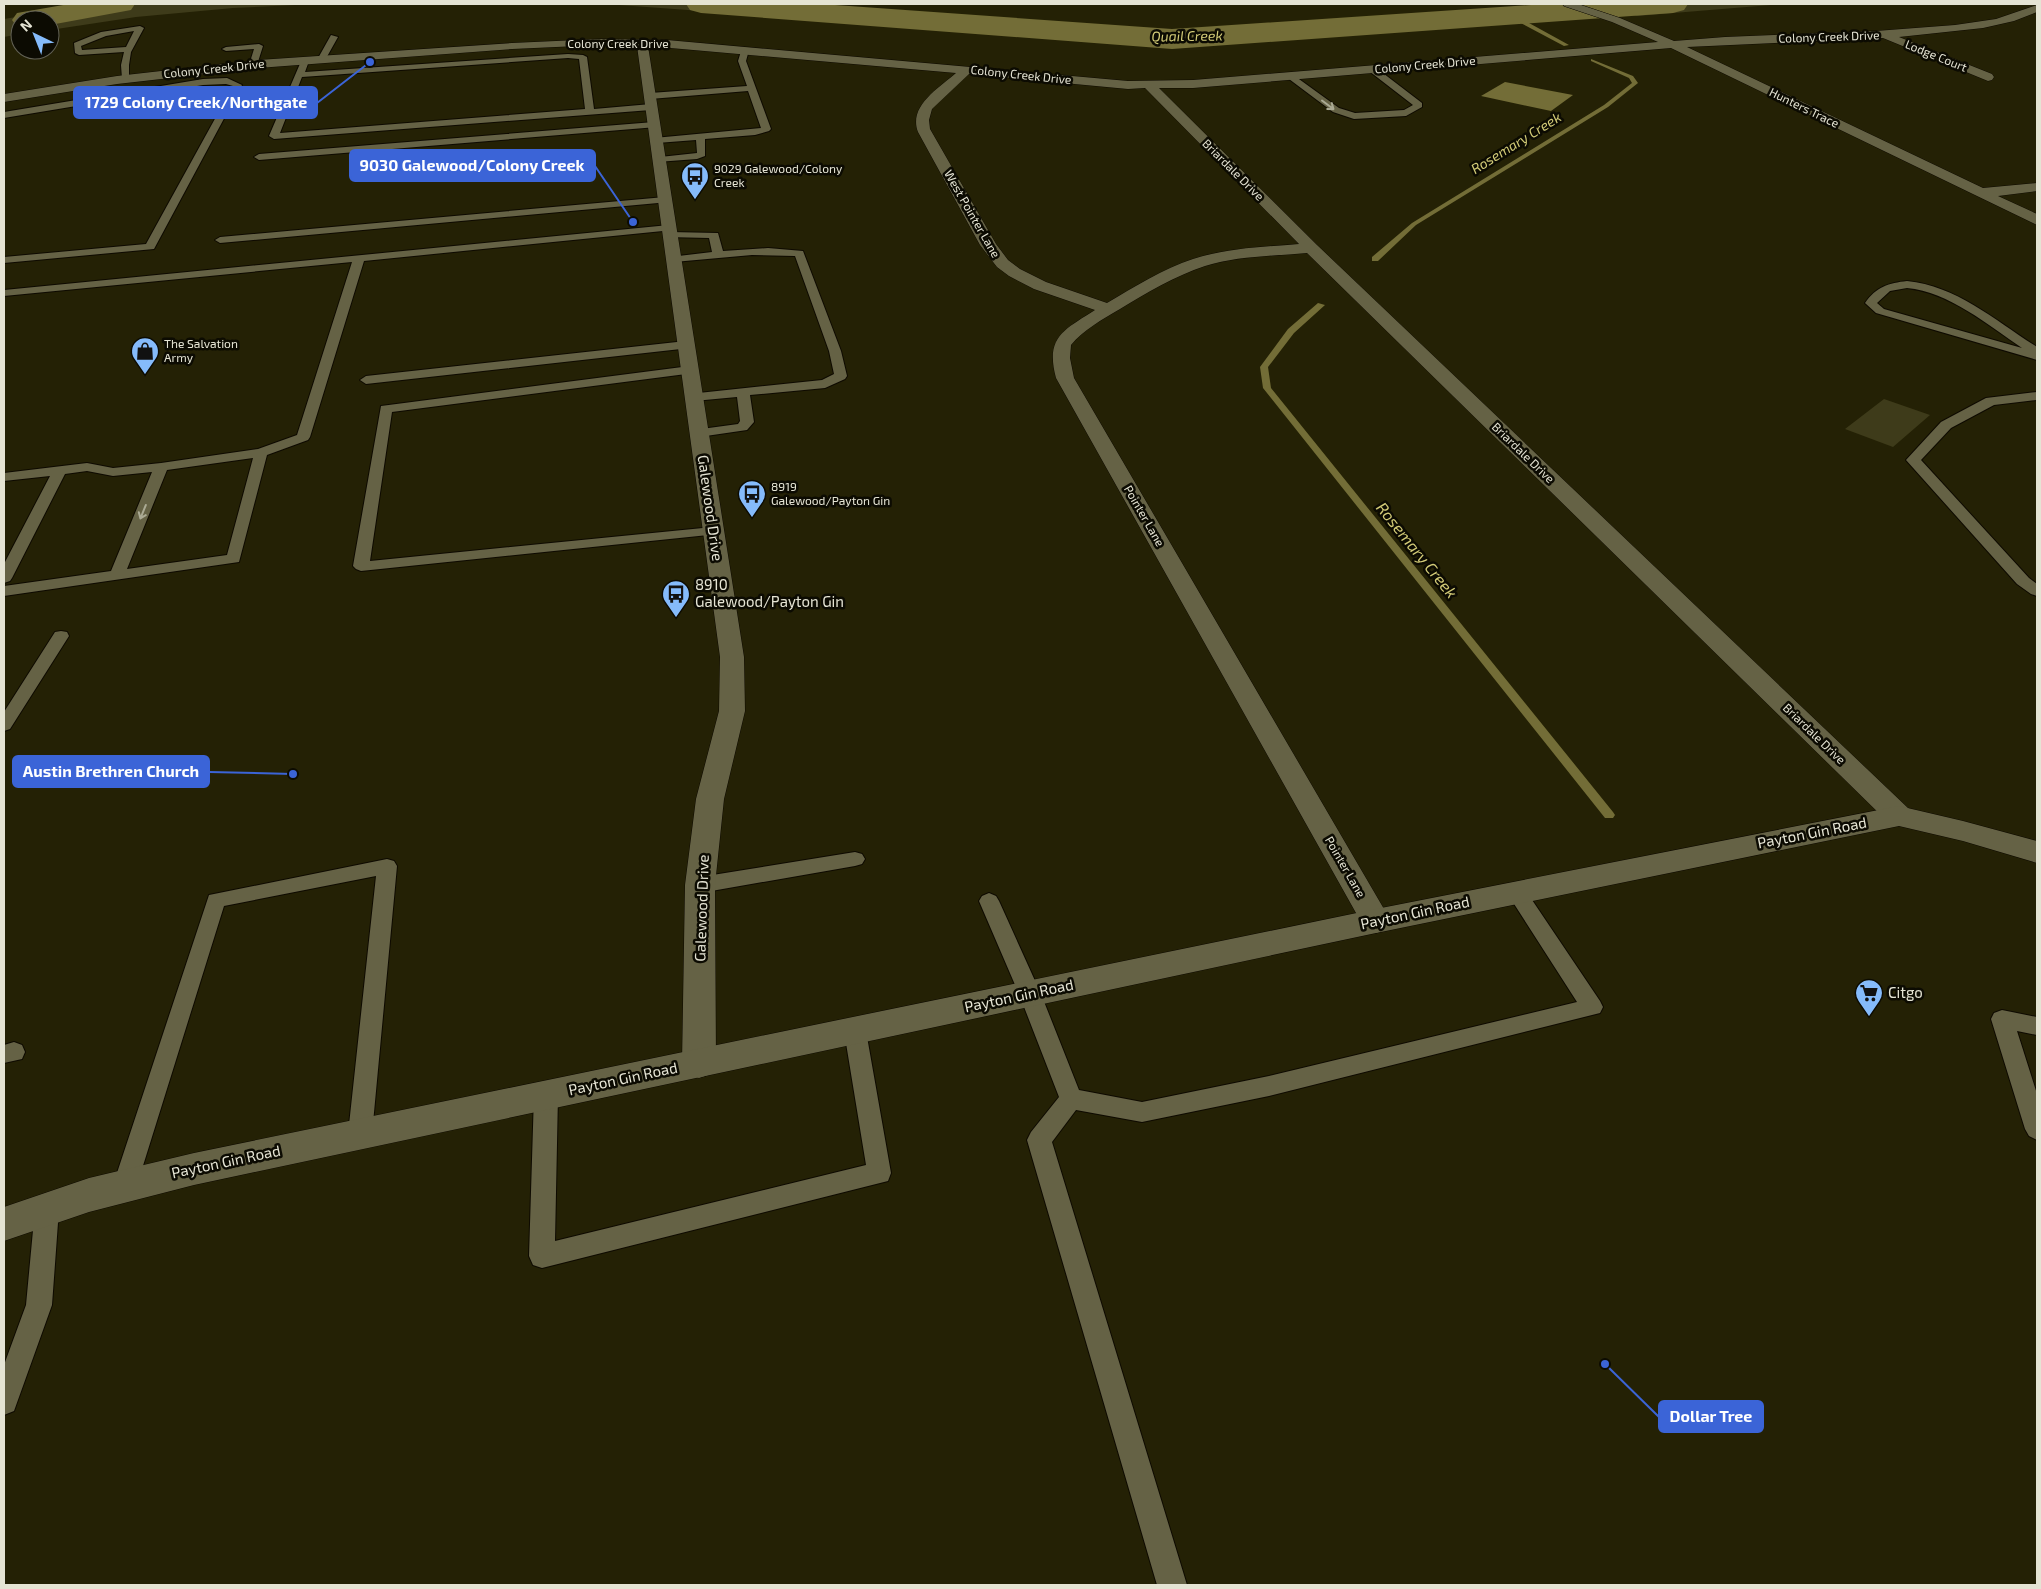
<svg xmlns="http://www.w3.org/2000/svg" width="2041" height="1589" viewBox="0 0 2041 1589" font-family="'Exo 2',sans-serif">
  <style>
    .green { fill: #3e3b1a }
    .water { fill: #736d37 }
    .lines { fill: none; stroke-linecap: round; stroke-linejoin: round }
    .stream { fill: #736d37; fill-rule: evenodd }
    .river { fill: #736d37; fill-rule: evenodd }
    .service-casing { stroke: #0e0a00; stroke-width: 2 }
    .minor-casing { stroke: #0e0a00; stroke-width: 1 }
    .tertiary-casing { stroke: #0e0a00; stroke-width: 1 }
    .service { fill: #656245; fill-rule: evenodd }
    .minor { fill: #656245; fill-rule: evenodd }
    .tertiary { fill: #656245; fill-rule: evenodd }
    .oneway { stroke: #abaa94 }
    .labels { text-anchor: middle; stroke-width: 5; stroke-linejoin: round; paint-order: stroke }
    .far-street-label { font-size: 12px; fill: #e5e4d4; stroke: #0c0b02 }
    .far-poi-label { font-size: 12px; fill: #e5e4d4; stroke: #0c0b02; text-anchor: start }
    .far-water-label { font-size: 14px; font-style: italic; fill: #d3cb77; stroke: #0c0b02 }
    .street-label { font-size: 15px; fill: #e5e4d4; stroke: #0c0b02 }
    .poi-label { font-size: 15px; fill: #e5e4d4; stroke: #0c0b02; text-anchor: start }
    .water-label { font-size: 16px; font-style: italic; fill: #d3cb77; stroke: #0c0b02 }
    .leader { fill: none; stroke: #3b64d7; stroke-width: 2 }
    .callout-dot { fill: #3b64d7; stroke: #0c0b02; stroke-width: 2 }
    .callout { fill: #3b64d7; stroke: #3b64d7; stroke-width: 2 }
    .callout-label { font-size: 16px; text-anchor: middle; font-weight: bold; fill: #fff }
  </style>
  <rect width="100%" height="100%" fill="#242105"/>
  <path class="green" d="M95,4H316L233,8L136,17L50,30V20H20V34L4,37V19Z
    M605,4H815L1169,33L1544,5L1582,17L1176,45Z
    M1596,4H1783L1637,16Z
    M1884,399L1930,415L1893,447L1845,429Z"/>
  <path class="water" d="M1505,82L1573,95L1551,111L1481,96Z"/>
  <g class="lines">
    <path class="stream" d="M1516,14H1520V18L1569,45L1564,46L1515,20Z
      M1591,59L1633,76L1638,83L1608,107L1416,225L1378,261H1372V257L1412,223L1604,105L1632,83L1629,78L1591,61Z
      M1318,303L1325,305L1294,333L1268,367L1271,388L1613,812L1615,815L1613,818H1605L1263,388L1260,367L1288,329Z"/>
    <path class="river" d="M69,4H135L131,10L50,25V20H20V27H17L12,20L17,13Z
      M686,4H821L1172,29L1545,4H1688L1684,10L1673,13L1172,49L701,13L690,10Z"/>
    <g class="service-casing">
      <path id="service" d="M140,26L144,28L131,52L129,65V81L122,79L121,65L124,52L79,55L75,53L74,43L101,32ZM134,31L126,47L82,50L81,46L106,36Z
        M331,35L338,37L324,62H318L317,60Z
        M259,44L263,46L257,65L253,67L249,65L254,49L226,51L222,49L226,47Z
        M742,48L749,50L746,61L771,129L769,131L755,135L705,139V156L697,159L657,162L655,160L660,157L697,153L696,140L657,143L652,140L654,138L761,128L748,91L650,99L646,96L650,93L747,86L738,61Z
        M568,54L583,55L587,57L594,109L651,104L655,107L651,110L274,139L269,136L302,59L309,61L305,72ZM568,58L579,59L585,109L280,133L302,77Z
        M1369,67H1375L1422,103V107L1406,116L1354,119L1333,112L1285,76L1292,74L1339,108L1355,113L1404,110L1413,105L1369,71Z
        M227,78L242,85L154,249L4,263V257L146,244L233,86L226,84L203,85L4,118V112L203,79Z
        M654,122L657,123V127L259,160L254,157L259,154Z
        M665,197L669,198V202L220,243L215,240L220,237Z
        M669,225L674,228L673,230L364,261L310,437L308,440L267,455L239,562L4,596V586L111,571L152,472L113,476L87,471L65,474L12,578L10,581L4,583V564L50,476L4,481V473L87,463L113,468L161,463L258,449L297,435L352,262L4,296V290ZM253,458L227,555L127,569L167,470Z
        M670,232L718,233L723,251L768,248L803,251L841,351L847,376L845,379L825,388L750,395L754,422L747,430L699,437L694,436L692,433L694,430L738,424L740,421L737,397L694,401L689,400L688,397L689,394L822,380L834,374L829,351L795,256L752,255L674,262L670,261L669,259L670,257L712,252L709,238L666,237L665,235L666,233Z
        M1907,281C1957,286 1996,321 2037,347V360L1876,313L1865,303C1876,287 1889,283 1907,281ZM1907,288C1949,292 1988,325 2022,348L1884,309L1877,303L1890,291Z
        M686,341L690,342L692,345L690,348L366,384L360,380L366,376Z
        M690,366L696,370L694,373L392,412L370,561L713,527L718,528L720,531L718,534L361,571L356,569L353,566L381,406Z
        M2037,392V400L1994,405L1951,428L1921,460L2029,578L2037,584V596L2031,594L2017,584L1906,460L1941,422L1986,398Z
        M61,631L67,632L69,636L10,729L4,731V712L55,632Z
        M855,852L862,854L865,859L862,864L855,866L700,893L693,890L690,885L693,880L700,877Z
        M387,859L394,861L397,866L372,1134L368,1141L360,1145L352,1141L348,1134L376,876L224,906L137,1185L134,1193L125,1196L116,1193L113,1185L209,895Z
        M1517,885L1524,888L1600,1001L1603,1007L1600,1013L1269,1096L1142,1122L1076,1110L1052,1142L1187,1585H1157L1027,1140L1031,1132L1059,1097L1019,994L979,901L982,896L989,893L996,896L999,901L1041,994L1079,1090L1142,1102L1269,1076L1577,1002L1507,893L1510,888Z
        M2002,1010L2037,1017V1035L2017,1031L2037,1094V1140L2029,1136L2025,1129L1991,1019L1994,1013Z
        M855,1022L863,1024L866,1031L891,1173L888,1181L542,1268L533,1265L529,1256L534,1095L538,1088L546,1085L554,1088L558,1095L555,1241L866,1165L844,1031L847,1024Z
        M14,1042L22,1045L25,1052L22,1059L4,1063V1045Z
        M47,1197L56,1201L59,1209L52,1305L14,1411L4,1415V1365L26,1305L35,1209L38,1201Z"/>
    </g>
    <g class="minor-casing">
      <path id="minor" d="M1563,4H1578L1620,18L1674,41L1725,37L1876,31L1955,25L1996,19L2037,5V12L2014,21L1983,28L1899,37L1992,74L1994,77L1992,80L1988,81L1883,38L1687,47L1983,188L2037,183V191L1998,196L2037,214V225L1671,48L1193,88H1159L1317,245L1909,809L1913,816L1909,823L1899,826L1889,823L1307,253C1273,256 1237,256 1205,266C1175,276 1146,293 1120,309C1103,319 1083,330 1071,345L1070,358L1074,378L1391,921L1387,929L1376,933L1365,929L1056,378C1045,337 1064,330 1095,310L1034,289L1009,276L997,267L980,245L918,132C908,106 939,88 956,73L648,46L744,657L745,711L724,799L715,885L716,1064L711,1074L699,1078L687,1074L682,1064L685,885L696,799L719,711L720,657L637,46L600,45L512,49L258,68L117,84L4,102V94L117,76L258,60L512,43L600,39L667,40L1128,81L1193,80L1658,42L1612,22L1564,6ZM969,74L1128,89L1145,88L1299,244C1263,247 1227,248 1193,259C1163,269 1134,287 1107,303L1046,282L1020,269L1008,260L996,244L930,129L929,120L932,109Z"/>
    </g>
    <g class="tertiary-casing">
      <path id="tertiary" d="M1899,806L1963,821L2037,841V863L1963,841L1899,826L1376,933L194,1185L89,1212L4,1241V1207L89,1178L194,1153L1376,909Z"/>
    </g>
    <use href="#service" class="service"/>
    <use href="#minor" class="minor"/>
    <use href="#tertiary" class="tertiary"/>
  </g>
  <defs><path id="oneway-shaft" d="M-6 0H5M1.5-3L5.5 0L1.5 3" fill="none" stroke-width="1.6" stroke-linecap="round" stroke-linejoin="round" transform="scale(1.25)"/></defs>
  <g class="oneway">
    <use href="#oneway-shaft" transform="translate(1328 105) rotate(37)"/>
    <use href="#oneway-shaft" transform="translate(143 512) rotate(112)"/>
  </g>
  <defs>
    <g id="bus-pin" transform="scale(1.4375)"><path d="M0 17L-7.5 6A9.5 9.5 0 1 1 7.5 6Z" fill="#85bbfb" stroke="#0c0b02"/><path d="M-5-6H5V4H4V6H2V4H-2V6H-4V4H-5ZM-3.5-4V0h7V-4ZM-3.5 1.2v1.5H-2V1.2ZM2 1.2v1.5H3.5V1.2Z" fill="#111"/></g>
    <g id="shop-pin" transform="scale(1.4375)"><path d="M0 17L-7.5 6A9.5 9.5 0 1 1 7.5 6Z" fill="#85bbfb" stroke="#0c0b02"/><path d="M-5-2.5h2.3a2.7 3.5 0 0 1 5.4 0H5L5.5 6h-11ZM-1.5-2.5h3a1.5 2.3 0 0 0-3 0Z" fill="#111"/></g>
    <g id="supermarket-pin" transform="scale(1.4375)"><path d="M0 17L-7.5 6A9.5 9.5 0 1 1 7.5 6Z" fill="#85bbfb" stroke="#0c0b02"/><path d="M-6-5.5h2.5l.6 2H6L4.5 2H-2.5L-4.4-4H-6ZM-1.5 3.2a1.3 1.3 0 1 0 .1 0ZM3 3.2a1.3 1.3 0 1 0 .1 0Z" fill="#111"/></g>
  </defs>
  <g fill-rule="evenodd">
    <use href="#bus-pin" x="695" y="176"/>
    <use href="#shop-pin" x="145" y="351"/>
    <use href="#bus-pin" x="752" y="494"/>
    <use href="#bus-pin" x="676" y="594"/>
    <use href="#supermarket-pin" x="1869" y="993"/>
  </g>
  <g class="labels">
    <g class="far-street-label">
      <text transform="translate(1829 37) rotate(-2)" y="4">Colony Creek Drive</text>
      <text x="618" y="48">Colony Creek Drive</text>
      <text transform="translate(1936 56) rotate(22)" y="4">Lodge Court</text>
      <text transform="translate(1425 65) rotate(-5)" y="4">Colony Creek Drive</text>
      <text transform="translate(214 69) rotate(-6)" y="4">Colony Creek Drive</text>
      <text transform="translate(1021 75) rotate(6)" y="4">Colony Creek Drive</text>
      <text transform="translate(1804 108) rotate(26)" y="4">Hunters Trace</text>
      <text transform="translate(1233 170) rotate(45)" y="4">Briardale Drive</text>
      <text transform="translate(972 214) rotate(60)" y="4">West Pointer Lane</text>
      <text transform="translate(1523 453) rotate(44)" y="4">Briardale Drive</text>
      <text transform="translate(1144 516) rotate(60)" y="4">Pointer Lane</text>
      <text transform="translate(1814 734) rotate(44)" y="4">Briardale Drive</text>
      <text transform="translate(1345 867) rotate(60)" y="4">Pointer Lane</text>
    </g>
    <g class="far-poi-label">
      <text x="714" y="173">9029 Galewood/Colony<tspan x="714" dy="14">Creek</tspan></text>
      <text x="164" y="348">The Salvation<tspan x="164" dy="14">Army</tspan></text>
      <text x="771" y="491">8919<tspan x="771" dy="14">Galewood/Payton Gin</tspan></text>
    </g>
    <g class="far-water-label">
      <text transform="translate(1187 36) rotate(-1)" y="5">Quail Creek</text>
      <text transform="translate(1516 143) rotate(-32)" y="5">Rosemary Creek</text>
    </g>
    <g class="street-label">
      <text transform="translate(710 508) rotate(82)" y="5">Galewood Drive</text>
      <text transform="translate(1812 833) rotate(-11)" y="5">Payton Gin Road</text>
      <text transform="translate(702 908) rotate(-88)" y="5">Galewood Drive</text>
      <text transform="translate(1415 913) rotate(-12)" y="5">Payton Gin Road</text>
      <text transform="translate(1019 996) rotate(-12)" y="5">Payton Gin Road</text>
      <text transform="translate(623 1079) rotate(-12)" y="5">Payton Gin Road</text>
      <text transform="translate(226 1162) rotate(-12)" y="5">Payton Gin Road</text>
    </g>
    <g class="poi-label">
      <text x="695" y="590">8910<tspan x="695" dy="17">Galewood/Payton Gin</tspan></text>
      <text x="1888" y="998">Citgo</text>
    </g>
    <g class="water-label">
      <text transform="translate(1417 550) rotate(51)" y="6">Rosemary Creek</text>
    </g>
  </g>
  <path class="leader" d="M370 62L317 103M633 222L595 166M293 774L209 772M1605 1364L1659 1417"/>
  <g class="callout-dot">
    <circle cx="370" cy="62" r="5"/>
    <circle cx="633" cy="222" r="5"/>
    <circle cx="293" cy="774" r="5"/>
    <circle cx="1605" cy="1364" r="5"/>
  </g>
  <g class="callout">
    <rect x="74" y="87" width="243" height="31" rx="5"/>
    <rect x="350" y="150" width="245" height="31" rx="5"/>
    <rect x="13" y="756" width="196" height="31" rx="5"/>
    <rect x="1659" y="1401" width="104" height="31" rx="5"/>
  </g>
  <g class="callout-label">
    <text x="196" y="108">1729 Colony Creek/Northgate</text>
    <text x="472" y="171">9030 Galewood/Colony Creek</text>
    <text x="111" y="777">Austin Brethren Church</text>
    <text x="1711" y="1422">Dollar Tree</text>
  </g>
  <rect width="2041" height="1589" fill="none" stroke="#e5e4d4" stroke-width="10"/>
  <g transform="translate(35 35) rotate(317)"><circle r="24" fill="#0c0b02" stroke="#636256"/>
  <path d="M0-4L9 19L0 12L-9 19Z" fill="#85bbfb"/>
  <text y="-8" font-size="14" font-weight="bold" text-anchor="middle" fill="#e5e4d4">N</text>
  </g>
</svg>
